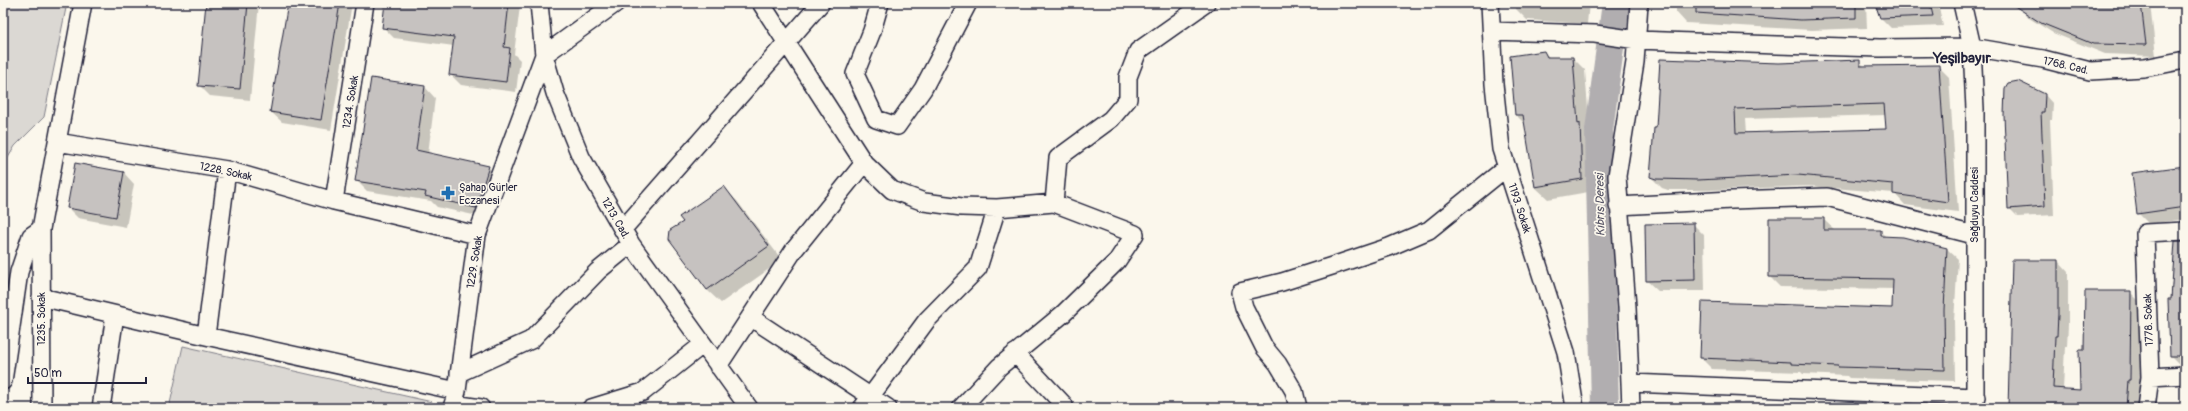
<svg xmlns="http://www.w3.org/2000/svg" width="2188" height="411" viewBox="0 0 2188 411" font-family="Pangolin,sans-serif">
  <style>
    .green { fill: #dbd8d3; stroke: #7e7d87 }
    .shadow { fill: #0003; fill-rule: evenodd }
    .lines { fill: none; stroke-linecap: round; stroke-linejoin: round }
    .river { stroke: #b1aeb0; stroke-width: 28 }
    .building { fill: #c6c2c0; stroke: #22223b; fill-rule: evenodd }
    .minor-casing { stroke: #22223b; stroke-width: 20 }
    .minor { stroke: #fbf7ec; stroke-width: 17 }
    .labels { text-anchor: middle; stroke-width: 3.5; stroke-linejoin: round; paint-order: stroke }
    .street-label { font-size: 11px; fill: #22223b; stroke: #fbf7ec }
    .poi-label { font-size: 11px; fill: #22223b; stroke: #fbf7ec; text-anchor: start }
    .water-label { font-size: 12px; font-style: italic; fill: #545364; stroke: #fbf7ec }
    .district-label { font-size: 15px; font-weight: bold; fill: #22223b; stroke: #fbf7ec }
  </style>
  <rect width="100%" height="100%" fill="#fbf7ec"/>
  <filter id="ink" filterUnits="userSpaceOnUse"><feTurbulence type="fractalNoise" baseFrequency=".025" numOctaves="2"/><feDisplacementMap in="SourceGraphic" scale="8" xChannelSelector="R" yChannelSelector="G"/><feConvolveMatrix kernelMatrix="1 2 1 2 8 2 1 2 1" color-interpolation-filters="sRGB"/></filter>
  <g filter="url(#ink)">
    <path class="green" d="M3,3H67L44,117L15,146L3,166Z
      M183,346L432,402L431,408H169Z"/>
    <path class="shadow" d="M207,3H259L250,100L210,96L199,85Z
      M289,3H352L331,130L282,122L271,112Z
      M386,3H517L520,6L514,54L520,60L516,92L461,85L450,74L454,46L394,38L383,27Z
      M1516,3H1589L1587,24L1527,20L1516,9Z
      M1676,3H1866L1867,28L1812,30L1686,23L1676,12Z
      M1876,3H1938L1943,26L1891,28L1880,17Z
      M2015,3H2150L2156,56L2105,54L2053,33L2029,18Z
      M1544,52L1550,58H1573L1585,70L1590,135L1592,137L1594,191L1548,199L1535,187L1525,124L1516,115Z
      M1859,61L1865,67L1938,66L1949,77L1958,212L1905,205L1894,193L1809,186L1710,190H1668L1662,188L1651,177L1779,64ZM1886,115L1887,130L1746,134L1745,119Z
      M425,87L435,98L428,154L488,167L499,178L487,218L437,207L431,201L367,191L356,180Z
      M2044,94L2053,104L2052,120H2050L2054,215L2018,217L2009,208Z
      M2185,167V219L2149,224L2138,213Z
      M124,173L134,184L126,227L78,218L68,208Z
      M724,188L737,201L782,260L721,303L707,290L684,223Z
      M1824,220L1835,230L1880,231L1886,237L1903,238L1947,249L1958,259L1954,321L1955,381L1849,378L1847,376L1803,374L1801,372L1712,369L1701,358L1893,309L1894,289L1780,287L1770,277Z
      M1693,224L1704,235L1705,291H1658L1647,281Z
      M2185,253V366H2181L2171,356L2172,300Z
      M2058,261L2068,272V325L2067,346H2065L2063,390L2081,391L2085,351L2130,292L2141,303L2140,390L2138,391L2137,408H2009Z
      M1653,402L1695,404L1697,407L1747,406L1749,408H1653Z"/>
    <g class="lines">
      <path class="river" d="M1605,408L1599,130L1616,3"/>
    </g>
    <path class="building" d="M206,3H248L240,89L198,86Z
      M288,3H340L321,120L270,112Z
      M385,3H509L504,47L510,48L506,82L449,75L454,37L382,28Z
      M1696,3H1856V18L1801,20L1696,13Z
      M1875,3H1930L1933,16L1880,18Z
      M2010,3H2141L2146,45L2093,44L2041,23Z
      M1544,51L1547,57H1573L1578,124L1580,123L1582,179L1535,187L1523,115H1515L1510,56Z
      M1660,59L1779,63L1860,60V66L1939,65L1948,202L1893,194V184L1798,175L1698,180L1656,179L1650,177L1654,128H1656ZM1884,104L1886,129L1736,133L1735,109Z
      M371,78L425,86L416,150L489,166L476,208L425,196L426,192L355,181Z
      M2018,81L2045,94L2044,112H2041L2045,206L2008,209L2004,115L2005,88L2008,83Z
      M75,163L124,172L116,217L67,208Z
      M2185,166V207L2137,214L2132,173Z
      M724,186L769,246L707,290L669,239L670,230L683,222L679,217Z
      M1769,218H1824V230H1881V236L1903,237L1947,248L1944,310L1945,370L1838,367V366L1791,364V362L1700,358L1702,302L1892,308L1893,279L1769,277Z
      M1694,223L1695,280L1646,281L1645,224Z
      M2175,241H2185V356H2170L2168,299H2171Z
      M2012,260H2058V314L2057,336H2055L2053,388L2080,390L2079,350H2084L2085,291H2131L2130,380H2128L2126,408H2008Z"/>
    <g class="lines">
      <g class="minor-casing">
        <path id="minor" d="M539,3L544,55L555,93L581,157L631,244L749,408
          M761,3L864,163L892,190L924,202L962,207L997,208L1054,203L1135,234L1117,261L1063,314L999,367L961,408
          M880,3L872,31L855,74L876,119L897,126L923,89L968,3
          M1490,3L1494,84L1501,149L1566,352L1575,408
          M1962,3L1972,47L1975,109V408
          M1492,31L1595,34L1637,40L1777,45L1880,48L1972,47L2043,59L2090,71L2144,68L2185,60
          M57,142L83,3
          M334,201L365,3
          M1054,203L1058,158L1111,119L1128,99V77L1138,51L1206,3
          M1618,206L1732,200L1827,197L1974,235
          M623,229L821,3
          M41,297L206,336L457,391
          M750,317L888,408
          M206,336L227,170
          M1015,353L1064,405
          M718,366L794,250L864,163
          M459,373L531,340L598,271L631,244
          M2150,377L2185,375
          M3,381L19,272L31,236L41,229
          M1630,383L1976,397
          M453,404L481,408
          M42,408L41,229L57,142L227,170L334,201L477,235
          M101,408L115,315
          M452,408L457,391L477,235L544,55L616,3
          M591,408L643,392L702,345
          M862,408L927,320L978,268L997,208
          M1298,408L1294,391L1278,364L1264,347L1244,307L1240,292L1282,282L1332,266L1389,247L1429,230L1507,167
          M1631,408L1627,307L1617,176L1635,62L1639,3
          M2146,408L2150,377L2145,233L2185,231"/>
      </g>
      <use href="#minor" class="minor"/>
    </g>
  </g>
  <defs>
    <g id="pharmacy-bare" transform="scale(1.08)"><path d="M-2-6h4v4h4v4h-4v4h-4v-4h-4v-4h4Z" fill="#1f6fb2" stroke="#fbf7ec" stroke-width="2.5" paint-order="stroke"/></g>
  </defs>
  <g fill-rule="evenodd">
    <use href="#pharmacy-bare" x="448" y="193"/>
  </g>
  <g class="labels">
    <g class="street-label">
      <text transform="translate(2066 65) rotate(13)" y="4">1768. Cad.</text>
      <text transform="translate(350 102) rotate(-81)" y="4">1234. Sokak</text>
      <text transform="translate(226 171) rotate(12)" y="4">1228. Sokak</text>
      <text transform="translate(1974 205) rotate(-90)" y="4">Sağduyu Caddesi</text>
      <text transform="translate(1520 208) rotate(72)" y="4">1193. Sokak</text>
      <text transform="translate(616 218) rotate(60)" y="4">1213. Cad.</text>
      <text transform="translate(474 262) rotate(-81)" y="4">1229. Sokak</text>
      <text transform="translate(41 319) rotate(-90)" y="4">1235. Sokak</text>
      <text transform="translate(2148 320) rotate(-92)" y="4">1778. Sokak</text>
    </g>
    <g class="poi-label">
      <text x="459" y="191">Şahap Gürler<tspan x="459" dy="13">Eczanesi</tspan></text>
    </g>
    <g class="water-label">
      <text transform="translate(1600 205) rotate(-91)" y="4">Kıbrıs Deresi</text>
    </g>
    <g class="district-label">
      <text x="1962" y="63">Yeşilbayır</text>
    </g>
  </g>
  <rect width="2188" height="411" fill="none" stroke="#fbf7ec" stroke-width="16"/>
  <rect x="8" y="8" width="2172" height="395" fill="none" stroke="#22223b" stroke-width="1.5" filter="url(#ink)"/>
  <path d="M28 377v6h118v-6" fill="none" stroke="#22223b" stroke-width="2"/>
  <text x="34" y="377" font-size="12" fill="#22223b" stroke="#fbf7ec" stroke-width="3" paint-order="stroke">50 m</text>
</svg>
